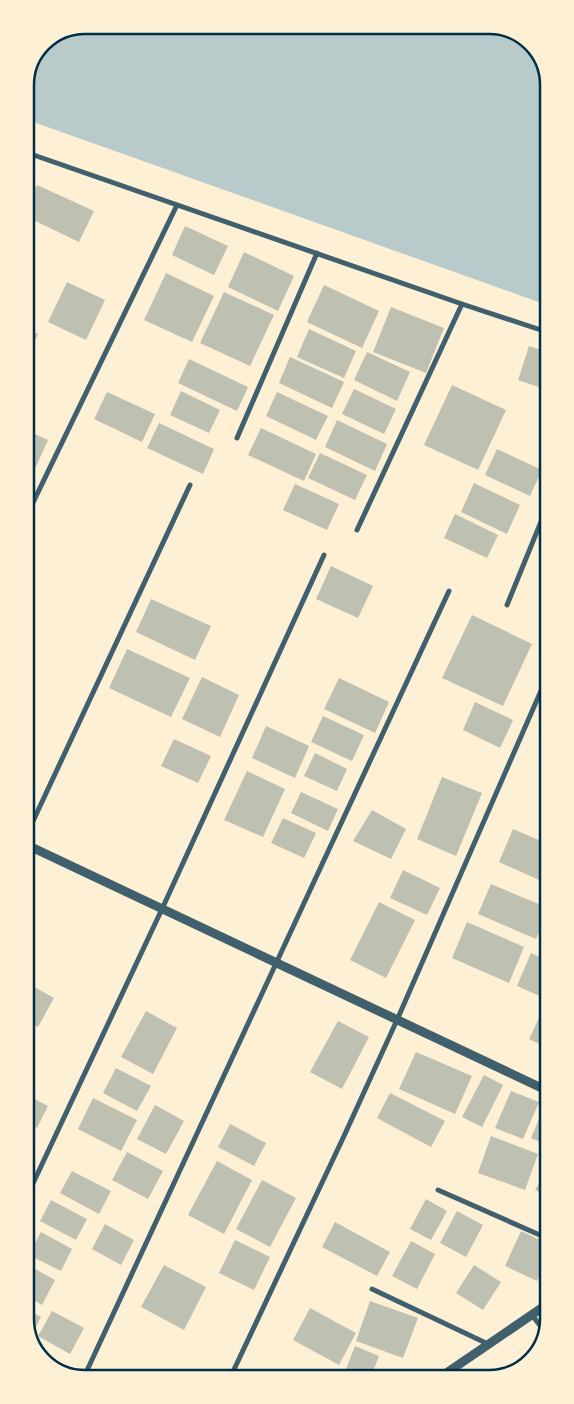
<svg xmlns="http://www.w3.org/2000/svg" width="574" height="1404" viewBox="0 0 574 1404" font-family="Montserrat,sans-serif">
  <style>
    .green { fill: #b9caca }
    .building { fill: #bec0b2 }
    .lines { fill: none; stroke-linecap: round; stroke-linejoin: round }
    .minor { stroke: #3f606c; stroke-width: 5 }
    .tertiary { stroke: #3f606c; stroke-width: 9 }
    .rim { fill: none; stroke: #003049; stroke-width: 2.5 }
  </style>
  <rect width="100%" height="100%" fill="#fdf0d5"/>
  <path class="green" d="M84,25H494L526,37L546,66L547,305L25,119V81L43,42Z"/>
  <path class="building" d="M37,185L94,211L79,242L25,216V211Z
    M185,226L228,246L214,275L172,255Z
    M244,252L294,276L278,311L228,287Z
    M166,273L214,296L192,342L144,320Z
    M67,282L105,300L86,340L48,322Z
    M324,285L379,311L362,348L307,322Z
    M224,292L274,315L250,366L200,343Z
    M391,307L444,328L426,373L373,352Z
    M26,329L38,334L26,360Z
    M309,329L356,351L344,378L297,357Z
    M529,346L547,352V390L518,380Z
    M367,352L410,372L397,401L354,380Z
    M290,357L344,382L332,408L279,383Z
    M189,359L248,387L237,411L178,383Z
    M452,385L506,410L478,470L424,445Z
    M354,389L396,409L384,434L342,414Z
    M181,391L220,410L209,433L170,415Z
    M107,392L155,414L142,442L94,419Z
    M277,392L328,416L316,440L266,416Z
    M337,420L387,444L375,471L325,447Z
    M159,423L214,449L203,474L147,448Z
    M261,428L316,454L304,481L248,455Z
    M26,430L48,440L34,471L26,467Z
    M497,449L542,470L530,496L485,475Z
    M320,453L367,475L355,500L308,478Z
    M474,483L520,505L507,534L461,512Z
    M295,484L339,504L327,530L283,510Z
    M455,514L498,535L487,558L444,538Z
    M331,566L373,586L358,618L316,599Z
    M151,599L211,626L195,660L136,632Z
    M472,615L532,644L503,706L442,678Z
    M127,649L190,678L171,717L109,688Z
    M202,677L239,695L220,737L182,719Z
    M339,678L389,702L375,733L324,709Z
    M475,702L513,720L500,748L463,730Z
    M323,716L364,735L352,761L311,742Z
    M266,726L309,746L295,778L252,758Z
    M174,739L211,756L198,783L161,766Z
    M315,753L347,769L337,791L304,776Z
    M247,771L285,789L263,837L224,820Z
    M442,777L482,793L456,856L417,839Z
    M301,792L338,809L328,831L291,813Z
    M372,810L406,829L391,859L353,841Z
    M283,818L316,833L304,858L271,843Z
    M513,829L548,844V884L499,862Z
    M403,870L440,888L427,915L390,898Z
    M491,884L548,908V913L536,939L478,914Z
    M379,902L415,920L386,978L350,960Z
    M467,922L524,947L509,983L452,958Z
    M531,953L548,961V984L542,997L517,986Z
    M27,983L54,998L38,1027L27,1021Z
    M546,1003L548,1004V1048L529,1039Z
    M146,1011L177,1028L153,1074L121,1057Z
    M338,1021L369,1037L342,1089L310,1072Z
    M416,1052L472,1076L455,1114L399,1089Z
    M116,1068L151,1086L137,1111L103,1093Z
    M484,1075L503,1085L482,1127L462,1117Z
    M511,1091L539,1102L523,1139L495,1128Z
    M390,1093L445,1121L431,1147L377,1118Z
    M27,1095L48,1106L37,1128L28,1122Z
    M93,1098L137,1120L121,1151L78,1129Z
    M546,1103L548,1104L549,1146L531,1138Z
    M155,1105L184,1121L166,1154L137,1139Z
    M230,1124L266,1143L254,1166L218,1147Z
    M491,1136L538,1154L525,1190L478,1173Z
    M127,1152L163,1171L148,1199L112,1180Z
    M217,1161L252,1180L224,1234L188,1215Z
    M549,1166V1197L535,1190Z
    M72,1171L111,1191L99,1214L60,1193Z
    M262,1180L296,1198L270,1247L236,1229Z
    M426,1199L447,1211L431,1240L410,1229Z
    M51,1200L87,1219L76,1240L40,1221Z
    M457,1211L483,1225L466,1257L440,1243Z
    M335,1222L390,1252L377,1276L322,1247Z
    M105,1224L134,1240L121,1265L92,1249Z
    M521,1231L549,1244V1255L537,1281L505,1266Z
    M41,1232L72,1249L61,1271L29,1255Z
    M235,1240L270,1257L254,1290L219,1273Z
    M411,1241L435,1254L417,1289L392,1276Z
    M28,1265L55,1280L42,1305L28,1297Z
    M164,1265L206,1287L184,1330L141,1307Z
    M474,1265L501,1282L483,1310L456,1293Z
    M370,1301L418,1318L403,1358L356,1341Z
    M310,1308L356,1333L339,1365L293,1340Z
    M28,1310L41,1317L30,1339L28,1338Z
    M52,1311L84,1328L70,1354L38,1336Z
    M355,1346L379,1356L371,1377H343Z"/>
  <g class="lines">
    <path class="minor" d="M25,152L462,304L547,332
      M237,438L317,253
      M26,517L177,205
      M357,530L462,304
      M507,605L547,507
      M27,834L190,485
      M438,1190L549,1239
      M28,1194L162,909L324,555
      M372,1289L488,1344
      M532,1315L545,1332
      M230,1378L344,1136L397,1020L547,677
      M83,1379L449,591"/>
    <path class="tertiary" d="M27,845L548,1091
      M442,1376L549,1303"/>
  </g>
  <path d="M0 0H574V1404H0ZM85 34H489A51 51 0 0 1 540 85V1319A51 51 0 0 1 489 1370H85A51 51 0 0 1 34 1319V85A51 51 0 0 1 85 34Z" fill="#fdf0d5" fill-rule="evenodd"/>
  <path class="rim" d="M85 34H489A51 51 0 0 1 540 85V1319A51 51 0 0 1 489 1370H85A51 51 0 0 1 34 1319V85A51 51 0 0 1 85 34Z"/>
</svg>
